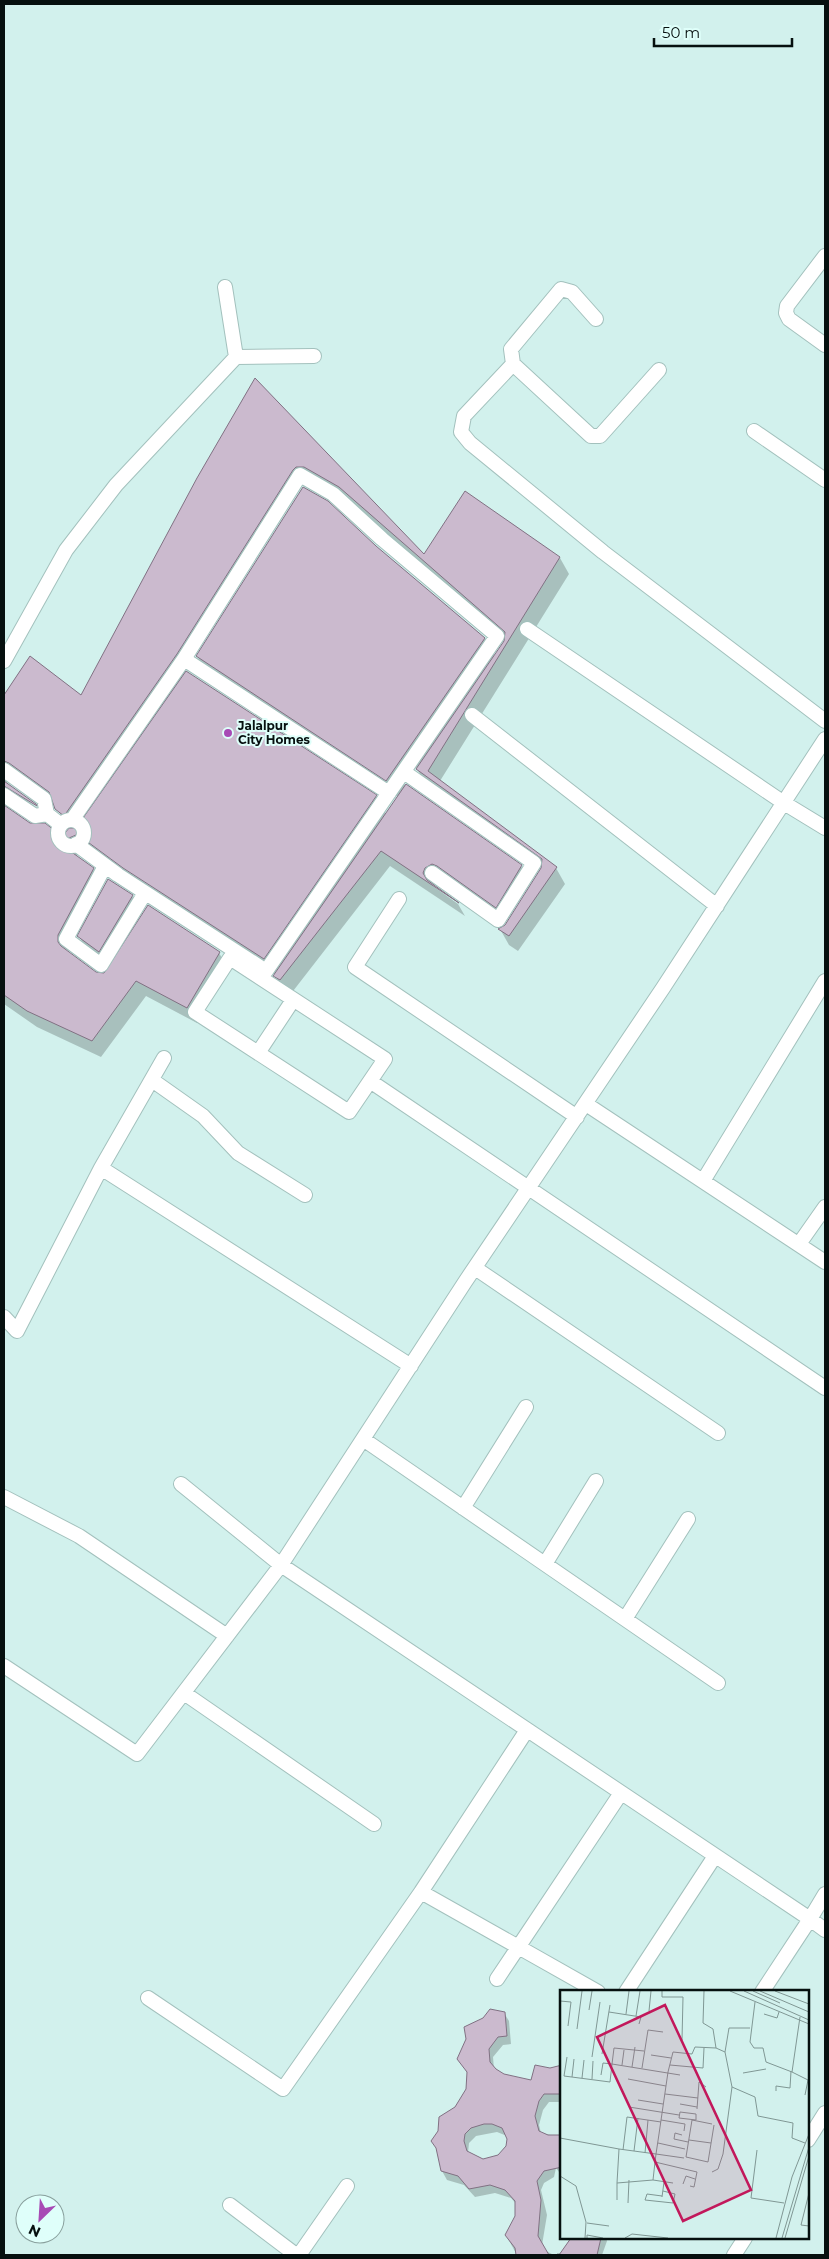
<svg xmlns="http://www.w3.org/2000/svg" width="829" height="2259" viewBox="0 0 829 2259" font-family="Montserrat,sans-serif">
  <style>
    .shadow { fill: #0003; fill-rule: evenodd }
    .building { fill: #cbbace; stroke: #817183; fill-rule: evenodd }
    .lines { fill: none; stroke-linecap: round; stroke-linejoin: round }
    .minor-casing { stroke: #a3c1bd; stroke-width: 16 }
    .minor { stroke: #fff; stroke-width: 14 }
    .poi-dot { fill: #a74bb5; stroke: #dffffa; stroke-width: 2 }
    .labels { text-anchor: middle; stroke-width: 4; stroke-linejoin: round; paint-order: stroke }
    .poi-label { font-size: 12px; font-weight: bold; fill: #06100f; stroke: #dffffa; text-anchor: start }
    .inset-road { fill: none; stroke: #809794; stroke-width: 1 }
    .view { fill: #c2185b; fill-opacity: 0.15; stroke: #c2185b; stroke-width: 2.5 }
    .inset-edge { fill: none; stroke: #06100f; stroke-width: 2.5 }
  </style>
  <rect width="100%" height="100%" fill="#d2f1ed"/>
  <path class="shadow" d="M255,380L424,556L560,558L569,574L440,781L556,868L565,884L518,951L509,945L500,929L506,926L543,868L426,785L416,767L404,784L521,866L530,882L505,923L447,882L442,880L433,886L458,904L465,916L390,866L290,995L284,992L274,974L86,851L76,856L93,869L102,885L67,951L95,973L105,974L109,968L88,952L79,936L109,880L132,896L142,912L133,926L219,953L228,968L197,1023L146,996L101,1057L37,1027L4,1004V697L31,657L81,697ZM309,482L349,503L506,640L495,657L484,638L376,547L197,656L207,672L398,797L386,814L376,796L184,671L300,487ZM9,778L19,779L55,804L66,825L70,829L65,834L59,835L30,824L4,807L15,802L43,820L36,807L5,784Z
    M504,2013L509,2021L511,2044L503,2045L493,2057L494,2069L504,2075L532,2081L550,2070L562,2066V2102H549L543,2110L539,2125L541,2133L555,2136L562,2134V2176L556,2168L554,2177L544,2183L541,2190L547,2215L542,2245L544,2250L554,2255H517L506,2235L516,2217V2204L511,2198L495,2193L475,2197L464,2185L447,2180L442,2171L456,2108L468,2090V2074L458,2059ZM497,2132L507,2136V2146L498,2157L483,2161L468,2153L469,2143L476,2136Z
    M572,2238H606L607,2241L602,2255H557V2253H563L570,2245Z"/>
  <path class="building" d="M255,378L424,554L465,491L560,557L428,771L557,867L509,936L498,929L505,925L541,868L542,859L416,769L504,641L505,632L339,487L304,467H296L293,470L177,654L64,816L55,809L49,792L9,763L4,761V695L30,656L81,695L197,478Z
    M303,487L328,501L376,546L485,638L386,781L196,656Z
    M186,671L377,795L264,959L123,868L81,837L76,835L69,838L67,844L70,851L94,868L58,935V942L61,946L96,972L104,973L148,905L220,952L187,1008L136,981L92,1041L27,1011L4,995V805L30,823H45L59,834L65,833L69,828H76Z
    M4,781L36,804L37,806L4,786Z
    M406,784L522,865L496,908L437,866L432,864L425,868L423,873L427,880L459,903L381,851L280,980L273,976Z
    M108,879L133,895L99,952L77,936Z
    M490,2009L505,2012L507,2036L498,2037L489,2049L490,2062L496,2069L504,2074L531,2080L535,2065L550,2068L562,2065V2094H544L539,2101L535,2116L539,2131L548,2135H562V2167L544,2171L537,2181L541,2200L538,2236L549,2255H516L515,2248L505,2235L515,2216V2201L505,2190L490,2185L469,2189L458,2176L441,2171L436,2148L431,2141L438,2131L439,2117L455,2107L466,2089L467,2072L457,2059L466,2039L464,2027L483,2018ZM484,2124H492L502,2128L507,2139L506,2146L498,2155L483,2159L467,2151L464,2141L465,2134L471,2128Z
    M571,2238H601L597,2255H559Z"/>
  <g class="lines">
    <g class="minor-casing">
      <path id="minor" d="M825,256L787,306L786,313L789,319L825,345
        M225,287L236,357
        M596,319L572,292L561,289L511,349L513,364L464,416L461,432L470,443L603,552L825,721
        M513,364L591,436H600L659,370
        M754,431L825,480
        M527,629L784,803L825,828
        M184,659L389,793
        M4,661L66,550L116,485L236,357L314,356
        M472,715L717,906
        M4,770L44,799L47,814L61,825
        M404,772L534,863L498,920L432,873
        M4,795L35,816L47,814
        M72,820L184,659L300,475L333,494L382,539L497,636L266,971L118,875L76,844
        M58 833a13 13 0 1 1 26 0a13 13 0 1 1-26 0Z
        M105,866L66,939L101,965L145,893
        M399,899L355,967L577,1117
        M230,958L385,1059L349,1112L195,1012Z
        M258,1053L293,1000
        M152,1080L203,1116L238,1153L305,1195
        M370,1081L825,1388
        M586,1104L825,1262
        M101,1168L411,1366
        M703,1181L825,981
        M799,1244L825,1207
        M475,1268L718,1433
        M4,1317L17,1331L101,1168L164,1058
        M363,1439L718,1683
        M181,1484L281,1565L810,1919L825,1894
        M4,1497L79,1536L227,1636
        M463,1508L526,1407
        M545,1564L596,1481
        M625,1619L688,1519
        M4,1666L137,1754L281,1565L465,1282L663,988L825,739
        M184,1693L374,1824
        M421,1892L598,1992
        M497,1979L621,1793
        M626,1992L715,1856
        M762,1992L810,1919L825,1930
        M148,1998L283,2089L421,1892L527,1730
        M808,2140L825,2113
        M230,2205L296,2255
        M299,2255L347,2186
        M734,2255L745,2238"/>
    </g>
    <use href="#minor" class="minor"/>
  </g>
  <circle class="poi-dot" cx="228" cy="733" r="5"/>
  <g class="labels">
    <g class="poi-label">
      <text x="238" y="730">Jalalpur<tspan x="238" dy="14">City Homes</tspan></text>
    </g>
  </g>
  <g transform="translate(560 1990)">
    <rect width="249" height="249" fill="#d2f1ed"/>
    <path class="inset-road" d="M102,1V7H123L122,50M144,1L143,33L153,39L156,58L165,62L172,97L163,164L158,179L152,182M170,1L249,34M184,1L249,30M193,1L220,13M200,1L249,22M215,1L249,14M0,11L11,12L8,36M195,12L190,52L194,58H203L206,72L232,82L240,27M29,20L32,1M89,21L91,1M49,22L81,27L79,34M66,24L69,1M204,24L217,28L219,22M76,26L80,1M17,39L22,1M165,62L169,38H190M42,64L50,15M91,65L111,68M7,67L4,86L50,92L52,74L120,85M32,67L40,12M62,75L64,60M110,75L143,78L144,58M72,77L75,57M82,78L88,40L103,42M232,82L248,90L245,105M183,83L206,79M41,85L43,73L52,74L54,58L84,61M12,87L14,69M22,88L24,70M32,89L33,71M68,89L106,96M172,97L195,107L198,126L233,133L232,148L245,153M216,101V96L230,98L231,81M105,104L138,108M78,110L103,114M120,114L137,117M69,117L119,125M137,119L139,92L146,97M120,122L136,124V130L119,128ZM101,130L125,134L124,141M152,134L132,130L126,167L148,172L154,135M122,145L115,143L114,149L128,152M0,148L59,159M129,150L151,153M98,153L125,159M63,160L67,127L101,132M197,160L191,208L224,213M74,161L78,128M85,163L88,130M124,168L96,164L59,159L57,193L93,190L95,172L96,164L99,144L108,82L113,62L132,64L135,57L156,58M95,172L137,182L134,197L130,196M0,186L16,196L26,232L25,248M93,190L113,193M123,194L126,186L135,189M249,203L241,235L249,236M102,206L87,204L85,210L113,213L115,204L103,201M102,207L104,192M57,210V193M68,213L69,190M27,233L49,236M27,248V245L43,248M65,248L72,244L108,248M216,248L232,187L249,144M222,248L249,157M225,248L249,166"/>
    <path class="view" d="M105,15L191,200L123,231L37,47Z"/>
    <rect width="249" height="249" class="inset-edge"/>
  </g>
  <rect width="829" height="2259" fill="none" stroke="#06100f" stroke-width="10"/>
  <g transform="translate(40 2219) rotate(205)"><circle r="24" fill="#dffffa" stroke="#889f9c"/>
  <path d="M0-4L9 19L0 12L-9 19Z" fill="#a74bb5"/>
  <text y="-8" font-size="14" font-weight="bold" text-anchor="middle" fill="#06100f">N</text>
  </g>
  <path d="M654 38v8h138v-8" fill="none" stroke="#06100f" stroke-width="2.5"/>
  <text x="662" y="38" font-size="15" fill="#06100f" stroke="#dffffa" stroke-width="4" paint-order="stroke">50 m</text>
</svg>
